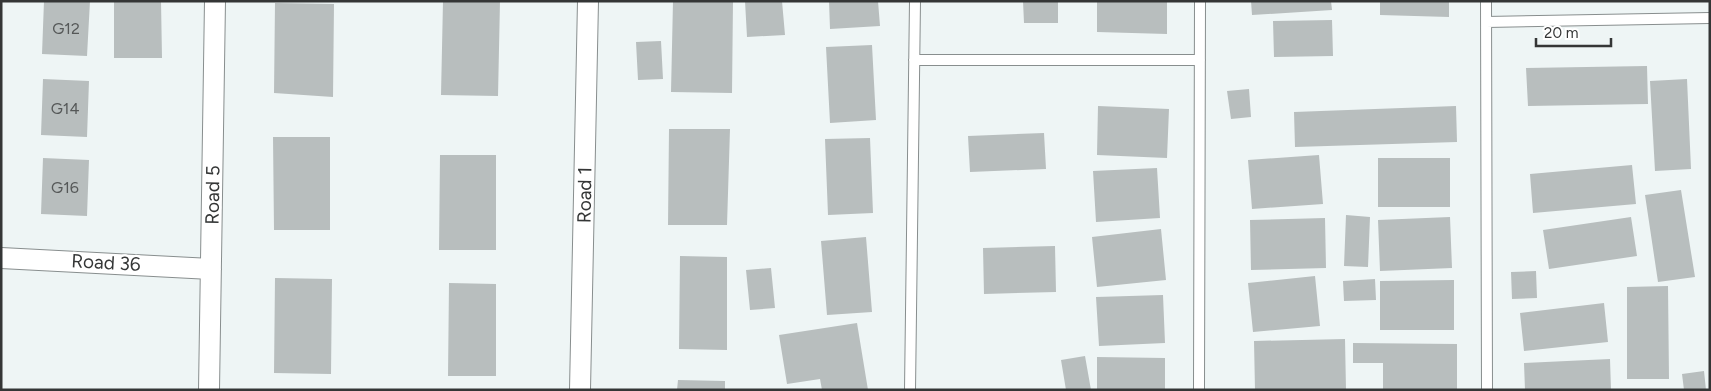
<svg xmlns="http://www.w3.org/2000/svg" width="1711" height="391" viewBox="0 0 1711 391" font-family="Figtree,sans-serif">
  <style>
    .building { fill: #b8bebe }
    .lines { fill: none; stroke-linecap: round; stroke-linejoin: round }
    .lane-casing { stroke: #888e8e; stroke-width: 12 }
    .street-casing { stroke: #888e8e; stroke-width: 22 }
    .lane { stroke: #fff; stroke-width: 10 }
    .street { stroke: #fff; stroke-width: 20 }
    .labels { text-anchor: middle; stroke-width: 4.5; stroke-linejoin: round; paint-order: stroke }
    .number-label { font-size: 16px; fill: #555858 }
    .street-label { font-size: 19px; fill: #343636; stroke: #fff }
  </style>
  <rect width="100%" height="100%" fill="#eef5f5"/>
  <path class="building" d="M44,1H90L87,56L42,54Z
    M114,1H161L162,58H114Z
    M443,1H500L498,96L441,95Z
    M673,1H733L732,93L671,92Z
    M745,1H782L785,35L747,37Z
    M829,1H878L880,26L830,29Z
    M1023,1H1058V23H1024Z
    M1097,1H1167V34L1097,32Z
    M1251,1H1331L1332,10L1252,15Z
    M1380,1H1449V17L1380,15Z
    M275,3L334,4L333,97L274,93Z
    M1332,20L1333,56L1274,57L1273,21Z
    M661,41L663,79L638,80L636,42Z
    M872,45L876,120L830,123L826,47Z
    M1647,66L1648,104L1528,106L1526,68Z
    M43,79L89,81L87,137L41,135Z
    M1687,79L1691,169L1655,171L1650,81Z
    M1249,89L1251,117L1231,119L1227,91Z
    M1098,106L1169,109L1167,158L1097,155Z
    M1456,106L1457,142L1295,147L1294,112Z
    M669,129H730L727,225H668Z
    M1044,133L1046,169L970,172L968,136Z
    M273,137H330V230H274Z
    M870,138L873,213L828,215L825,139Z
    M440,155H496V250H439Z
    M1319,155L1323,204L1252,209L1248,160Z
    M43,158L89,160L87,216L41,214Z
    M1378,158H1450V207H1378Z
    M1632,165L1636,204L1533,213L1530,174Z
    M1157,168L1160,218L1096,222L1093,171Z
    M1681,190L1695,277L1658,282L1645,195Z
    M1346,215L1370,217L1368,267L1344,266Z
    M1450,217L1452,268L1380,271L1378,220Z
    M1631,217L1637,256L1549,269L1543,230Z
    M1325,218L1326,268L1251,270L1250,220Z
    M1161,229L1166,280L1097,287L1092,237Z
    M866,237L872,312L827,315L821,241Z
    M1055,246L1056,292L984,294L983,248Z
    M680,256L727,257V350L679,349Z
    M771,268L775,308L750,310L746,270Z
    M1536,271L1537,298L1512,299L1511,272Z
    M1315,276L1320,326L1253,332L1248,283Z
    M275,278L332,279L331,374L274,373Z
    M1375,279L1376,300L1344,301L1343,281Z
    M1454,280V330H1380V281Z
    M449,283L496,284V376H448Z
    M1668,286L1669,379H1627V287Z
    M1163,295L1165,343L1099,346L1096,297Z
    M1604,303L1608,342L1524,351L1520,313Z
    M857,323L868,390H822L820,379L787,384L779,335Z
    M1345,339L1346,390H1255L1254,341Z
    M1353,343L1457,344V390H1383V363H1353Z
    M1085,356L1091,390H1066L1061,360Z
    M1097,357L1165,358V390H1097Z
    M1610,359L1611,390H1525L1524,363Z
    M1704,371L1706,390H1684L1682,374Z
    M678,380L725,381V390H677Z"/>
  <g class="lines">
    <g class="lane-casing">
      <path id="lane" d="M1486,1L1487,390
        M1486,22L1710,18
        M914,60H1200
        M910,390L915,1
        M1199,390L1200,1"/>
    </g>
    <g class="street-casing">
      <path id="street" d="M1,258L211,269
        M209,390L215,1
        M580,390L588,1"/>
    </g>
    <use href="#lane" class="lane"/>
    <use href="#street" class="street"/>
  </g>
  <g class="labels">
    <g class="number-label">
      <text x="66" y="34">G12</text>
      <text x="65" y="114">G14</text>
      <text x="65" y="193">G16</text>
    </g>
    <g class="street-label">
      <text transform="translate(212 195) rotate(-89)" y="7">Road 5</text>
      <text transform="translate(584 195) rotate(-89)" y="7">Road 1</text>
      <text transform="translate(106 262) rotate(3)" y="7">Road 36</text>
    </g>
  </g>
  <rect width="1711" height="391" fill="none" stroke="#343636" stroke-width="5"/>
  <path d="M1536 38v8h75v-8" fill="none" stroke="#343636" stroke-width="2.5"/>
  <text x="1544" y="38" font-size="15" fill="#343636" stroke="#ffffff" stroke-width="4" paint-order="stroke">20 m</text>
</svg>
